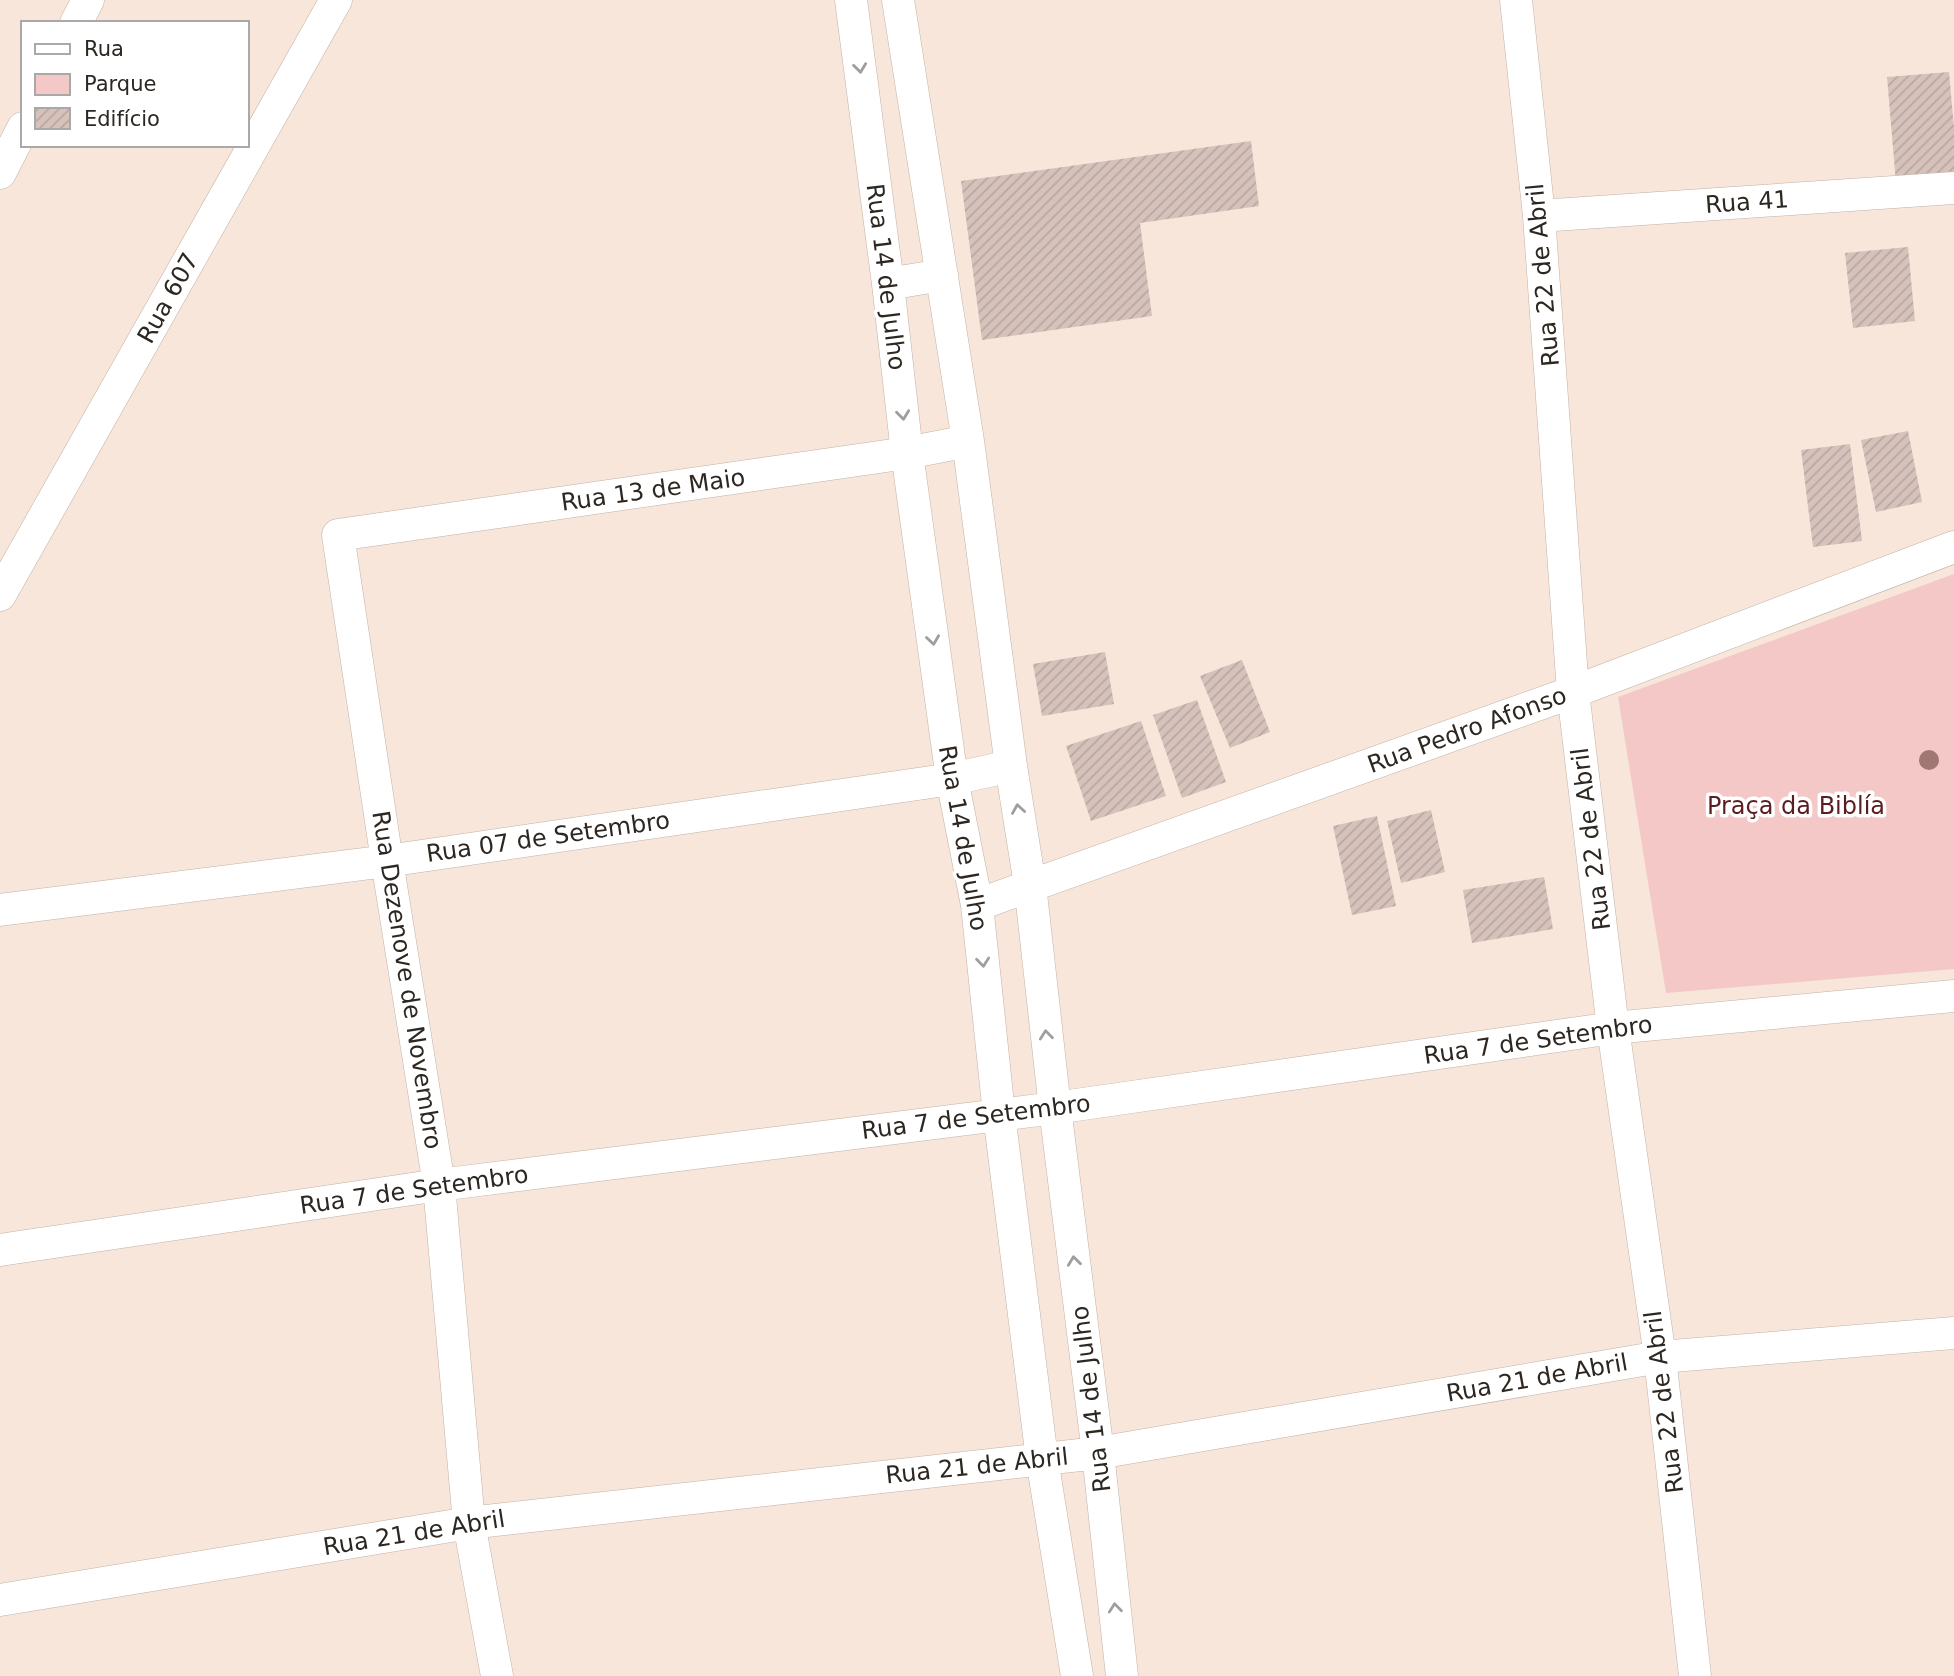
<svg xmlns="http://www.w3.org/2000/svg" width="1954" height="1676" viewBox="0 0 1954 1676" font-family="'DejaVu Sans',sans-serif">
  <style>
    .park { fill: #f3c8c6 }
    .building { fill: url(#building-hatch) }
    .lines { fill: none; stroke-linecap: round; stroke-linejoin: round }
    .minor-casing { stroke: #c2b2a6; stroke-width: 33 }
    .minor { stroke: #fff; stroke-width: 32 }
    .tree { fill: #a17773 }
    .oneway { stroke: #a09e9c }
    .labels { text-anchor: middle; stroke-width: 7; stroke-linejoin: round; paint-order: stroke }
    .street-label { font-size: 24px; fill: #2d2722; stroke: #fff }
    .park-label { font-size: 24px; fill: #5b1d20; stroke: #fff }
  </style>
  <defs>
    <pattern id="building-hatch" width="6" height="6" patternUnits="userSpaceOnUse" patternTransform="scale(1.75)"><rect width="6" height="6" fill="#d6c2bb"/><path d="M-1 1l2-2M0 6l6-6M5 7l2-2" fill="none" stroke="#b8a7a0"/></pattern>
  </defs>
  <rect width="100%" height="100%" fill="#f7e6d9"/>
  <path class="park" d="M1954,574V969L1666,993L1618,697Z"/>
  <path class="building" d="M1949,72L1954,128V177L1896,183L1887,77Z
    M1251,141L1259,206L1140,223L1152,316L982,340L961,181Z
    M1908,247L1915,321L1853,328L1845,253Z
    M1908,431L1922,502L1876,512L1861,440Z
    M1850,444L1862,541L1813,547L1801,450Z
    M1105,652L1114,704L1042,716L1033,664Z
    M1242,660L1270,732L1230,748L1200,676Z
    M1197,700L1226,782L1182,798L1153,715Z
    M1141,721L1166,796L1091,821L1066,746Z
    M1431,810L1445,872L1401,883L1387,821Z
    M1377,816L1396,906L1352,915L1333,826Z
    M1544,877L1553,929L1472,943L1463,890Z"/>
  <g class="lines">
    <g class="minor-casing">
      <path id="minor" d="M851,0L888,284L907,453L952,779L977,905L999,1114L1042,1459L1077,1676
        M898,0L968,441L1011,766L1030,885L1055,1108L1098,1453L1122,1676
        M1516,0L1539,216L1573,692L1613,1028L1660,1357L1695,1676
        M76,23L88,0
        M0,173L23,128
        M1539,216L1954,188
        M888,284L942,275
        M0,595L336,0
        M977,905L1573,692L1954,547
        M0,910L387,861L952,779L1011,766
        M0,1250L439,1185L1055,1108L1613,1028L1954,996
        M0,1600L469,1523L1098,1453L1660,1357L1954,1333
        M497,1676L469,1523L439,1185L387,861L338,535L907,453L968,441"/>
    </g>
    <use href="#minor" class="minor"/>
  </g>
  <circle class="tree" cx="1929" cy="760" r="10"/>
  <defs><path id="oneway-chevron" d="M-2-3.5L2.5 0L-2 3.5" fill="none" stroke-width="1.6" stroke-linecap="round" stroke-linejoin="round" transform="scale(1.75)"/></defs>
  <g class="oneway">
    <use href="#oneway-chevron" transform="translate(860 68) rotate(83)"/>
    <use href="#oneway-chevron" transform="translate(903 415) rotate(83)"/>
    <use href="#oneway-chevron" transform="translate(933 640) rotate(82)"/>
    <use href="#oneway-chevron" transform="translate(1018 809) rotate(-99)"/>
    <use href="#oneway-chevron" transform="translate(983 962) rotate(84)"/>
    <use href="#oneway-chevron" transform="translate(1046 1035) rotate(-96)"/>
    <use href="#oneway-chevron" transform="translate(1074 1261) rotate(-97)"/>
    <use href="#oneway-chevron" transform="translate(1115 1608) rotate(-96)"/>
  </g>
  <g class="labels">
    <g class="street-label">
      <text transform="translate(1747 202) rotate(-4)" y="8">Rua 41</text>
      <text transform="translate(1543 275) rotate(-95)" y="8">Rua 22 de Abril</text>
      <text transform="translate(886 277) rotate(83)" y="8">Rua 14 de Julho</text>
      <text transform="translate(168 298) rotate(-61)" y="8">Rua 607</text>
      <text transform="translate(653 490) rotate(-8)" y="8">Rua 13 de Maio</text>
      <text transform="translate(1467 730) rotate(-20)" y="8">Rua Pedro Afonso</text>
      <text transform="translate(548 837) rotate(-8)" y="8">Rua 07 de Setembro</text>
      <text transform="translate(963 838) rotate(80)" y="8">Rua 14 de Julho</text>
      <text transform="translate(1591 839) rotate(-97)" y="8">Rua 22 de Abril</text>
      <text transform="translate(407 980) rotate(81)" y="8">Rua Dezenove de Novembro</text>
      <text transform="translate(1538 1040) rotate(-8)" y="8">Rua 7 de Setembro</text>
      <text transform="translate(976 1117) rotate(-7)" y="8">Rua 7 de Setembro</text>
      <text transform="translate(414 1190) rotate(-8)" y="8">Rua 7 de Setembro</text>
      <text transform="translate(1537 1378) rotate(-10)" y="8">Rua 21 de Abril</text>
      <text transform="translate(1091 1399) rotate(-97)" y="8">Rua 14 de Julho</text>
      <text transform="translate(1664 1402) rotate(-97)" y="8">Rua 22 de Abril</text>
      <text transform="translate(977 1466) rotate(-6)" y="8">Rua 21 de Abril</text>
      <text transform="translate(414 1533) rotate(-9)" y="8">Rua 21 de Abril</text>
    </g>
    <g class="park-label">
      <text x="1796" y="814">Praça da Biblía</text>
    </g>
  </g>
  <rect x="21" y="21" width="228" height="126" fill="#ffffff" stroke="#aba9a7" stroke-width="2"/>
  <rect x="35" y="44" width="35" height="10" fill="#ffffff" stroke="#aba9a7" stroke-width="2"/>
  <text x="84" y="56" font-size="21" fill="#2d2722">Rua</text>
  <rect x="35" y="74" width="35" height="21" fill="#f3c8c6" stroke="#aba9a7" stroke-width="2"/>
  <text x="84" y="91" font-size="21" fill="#2d2722">Parque</text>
  <rect x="35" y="108" width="35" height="21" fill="url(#building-hatch)" stroke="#aba9a7" stroke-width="2"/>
  <text x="84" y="126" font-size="21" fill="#2d2722">Edifício</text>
</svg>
